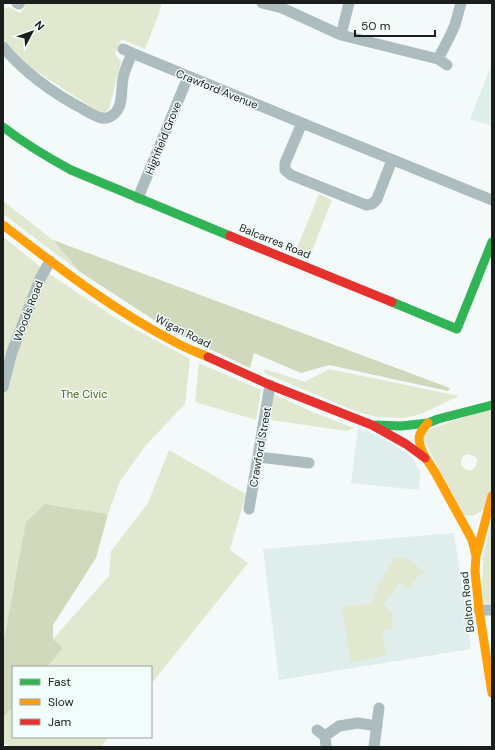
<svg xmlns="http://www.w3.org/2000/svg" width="495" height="750" viewBox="0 0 495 750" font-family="'DM Sans',sans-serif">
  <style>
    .built { fill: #dfedeb }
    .green { fill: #e1e8cf; fill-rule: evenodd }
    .forest { fill: #d1d8bc }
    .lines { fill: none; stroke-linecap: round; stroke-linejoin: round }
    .street { stroke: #adbcbf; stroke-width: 11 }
    .fast { stroke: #30b455; stroke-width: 9 }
    .slow { stroke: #ff9f0a; stroke-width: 9 }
    .jam { stroke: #e5322d; stroke-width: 9 }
    .labels { text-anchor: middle; stroke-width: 3; stroke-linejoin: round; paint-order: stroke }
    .street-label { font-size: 11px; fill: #191d1c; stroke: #f0fdfb }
    .park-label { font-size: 11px; fill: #575e0e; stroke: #f0fdfb }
  </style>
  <rect width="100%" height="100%" fill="#f3faf9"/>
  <path class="built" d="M492,63V126L470,119Z
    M358,428L379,436L411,456L420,471L419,490L351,483Z
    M454,533L471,649L279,680L263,549Z"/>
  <path class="green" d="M23,3H162L158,16L145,49L121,39L115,54L121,62L109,109L102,114L33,69L11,48L3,39V9L9,7L20,13L25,8Z
    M319,194L332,200L308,261L294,255Z
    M3,201L53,240L80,272L3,214Z
    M3,237L51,275L120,321L190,359L185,404L146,445L120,481L108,514L45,504L3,646Z
    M199,363L261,390L256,420L195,402Z
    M265,369L305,382L329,369L459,396L421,414L405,418L376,417L358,412L264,373Z
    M273,394L313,412L354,428L347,431L271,420Z
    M492,407V496L483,510L477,514L470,516L464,515L420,433ZM468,454C488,456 470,482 461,464C461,458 463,455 468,454Z
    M169,450L246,494L230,550L248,563L151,684V667H47L63,648L53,639L109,576L111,551L148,503Z
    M492,519V604L482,603L483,559Z
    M395,558H408L424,572L422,575L420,574L408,589L399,583L383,605L392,612V629L382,631L386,655L351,663L342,607L371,604L378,585Z
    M13,707V737H109L101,747H10L3,742V718Z"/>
  <path class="forest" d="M53,240L450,388L448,391L329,365L301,373L254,353L250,368L171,331L80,272Z
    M45,504L108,514L96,558L53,625V639L63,648L47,667H13V707L3,718V646L26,522Z"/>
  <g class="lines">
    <path class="street" d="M17,3L19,4
      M262,3L282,8L341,35L438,59L447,65
      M341,35L349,3
      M3,47C25,73 53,93 83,109C88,112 96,117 102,118C107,119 113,116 116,112C123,104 121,89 123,79C124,70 129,62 132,53L302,123L492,200
      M123,49L132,53
      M438,59L449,38L455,25L461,3
      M302,123L285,163V170L291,175L366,205L372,204L377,199L392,160
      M138,198L188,77
      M3,387L12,352L40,279L50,261
      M258,457L309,463
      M249,509L270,385
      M479,610H492
      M317,730L325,736L326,747
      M325,736L339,726L358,723L377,726
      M374,747L379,708"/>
    <path class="fast" d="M3,127C24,143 47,157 71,170L230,236
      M392,302L457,329L492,242
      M376,425L401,426L428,423L438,419L492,405"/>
    <path class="slow" d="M3,225C58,267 113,310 175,342C185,348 197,352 208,357
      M428,423C424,428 419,432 419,439C420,453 430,463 436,474C447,494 458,514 469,534L472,540L476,556
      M492,496L476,556L475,571L479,610L492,693"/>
    <path class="jam" d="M230,236L392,302
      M208,357L270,385L372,425L406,444L425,458"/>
  </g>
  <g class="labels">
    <g class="street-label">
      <text transform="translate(217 89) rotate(22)" y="4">Crawford Avenue</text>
      <text transform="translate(163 138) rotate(-68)" y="4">Highfield Grove</text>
      <text transform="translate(275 241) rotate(22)" y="4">Balcarres Road</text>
      <text transform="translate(28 311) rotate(-69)" y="4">Woods Road</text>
      <text transform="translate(183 331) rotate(27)" y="4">Wigan Road</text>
      <text transform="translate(260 447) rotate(-80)" y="4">Crawford Street</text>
      <text transform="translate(467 602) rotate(-96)" y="4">Bolton Road</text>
    </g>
    <g class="park-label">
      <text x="84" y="398">The Civic</text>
    </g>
  </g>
  <rect width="495" height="750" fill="none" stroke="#191d1c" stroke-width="8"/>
  <rect x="12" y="666" width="140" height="72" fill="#f0fdfb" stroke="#9aa3a2"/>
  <rect x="20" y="679" width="20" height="6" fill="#30b455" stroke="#9aa3a2"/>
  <text x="48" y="686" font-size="12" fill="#191d1c">Fast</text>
  <rect x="20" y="699" width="20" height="6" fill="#ff9f0a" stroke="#9aa3a2"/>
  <text x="48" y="706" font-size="12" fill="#191d1c">Slow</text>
  <rect x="20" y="719" width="20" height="6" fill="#e5322d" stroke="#9aa3a2"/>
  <text x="48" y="726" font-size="12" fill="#191d1c">Jam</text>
  <g transform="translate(32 32) rotate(49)" stroke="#f0fdfb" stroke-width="3" paint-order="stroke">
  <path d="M0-3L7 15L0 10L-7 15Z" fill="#191d1c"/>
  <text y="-6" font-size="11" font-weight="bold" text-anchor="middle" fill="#191d1c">N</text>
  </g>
  <path d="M355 30v6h80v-6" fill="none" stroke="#191d1c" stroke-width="2"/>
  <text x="361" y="30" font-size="12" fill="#191d1c" stroke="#f0fdfb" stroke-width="3" paint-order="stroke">50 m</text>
</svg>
